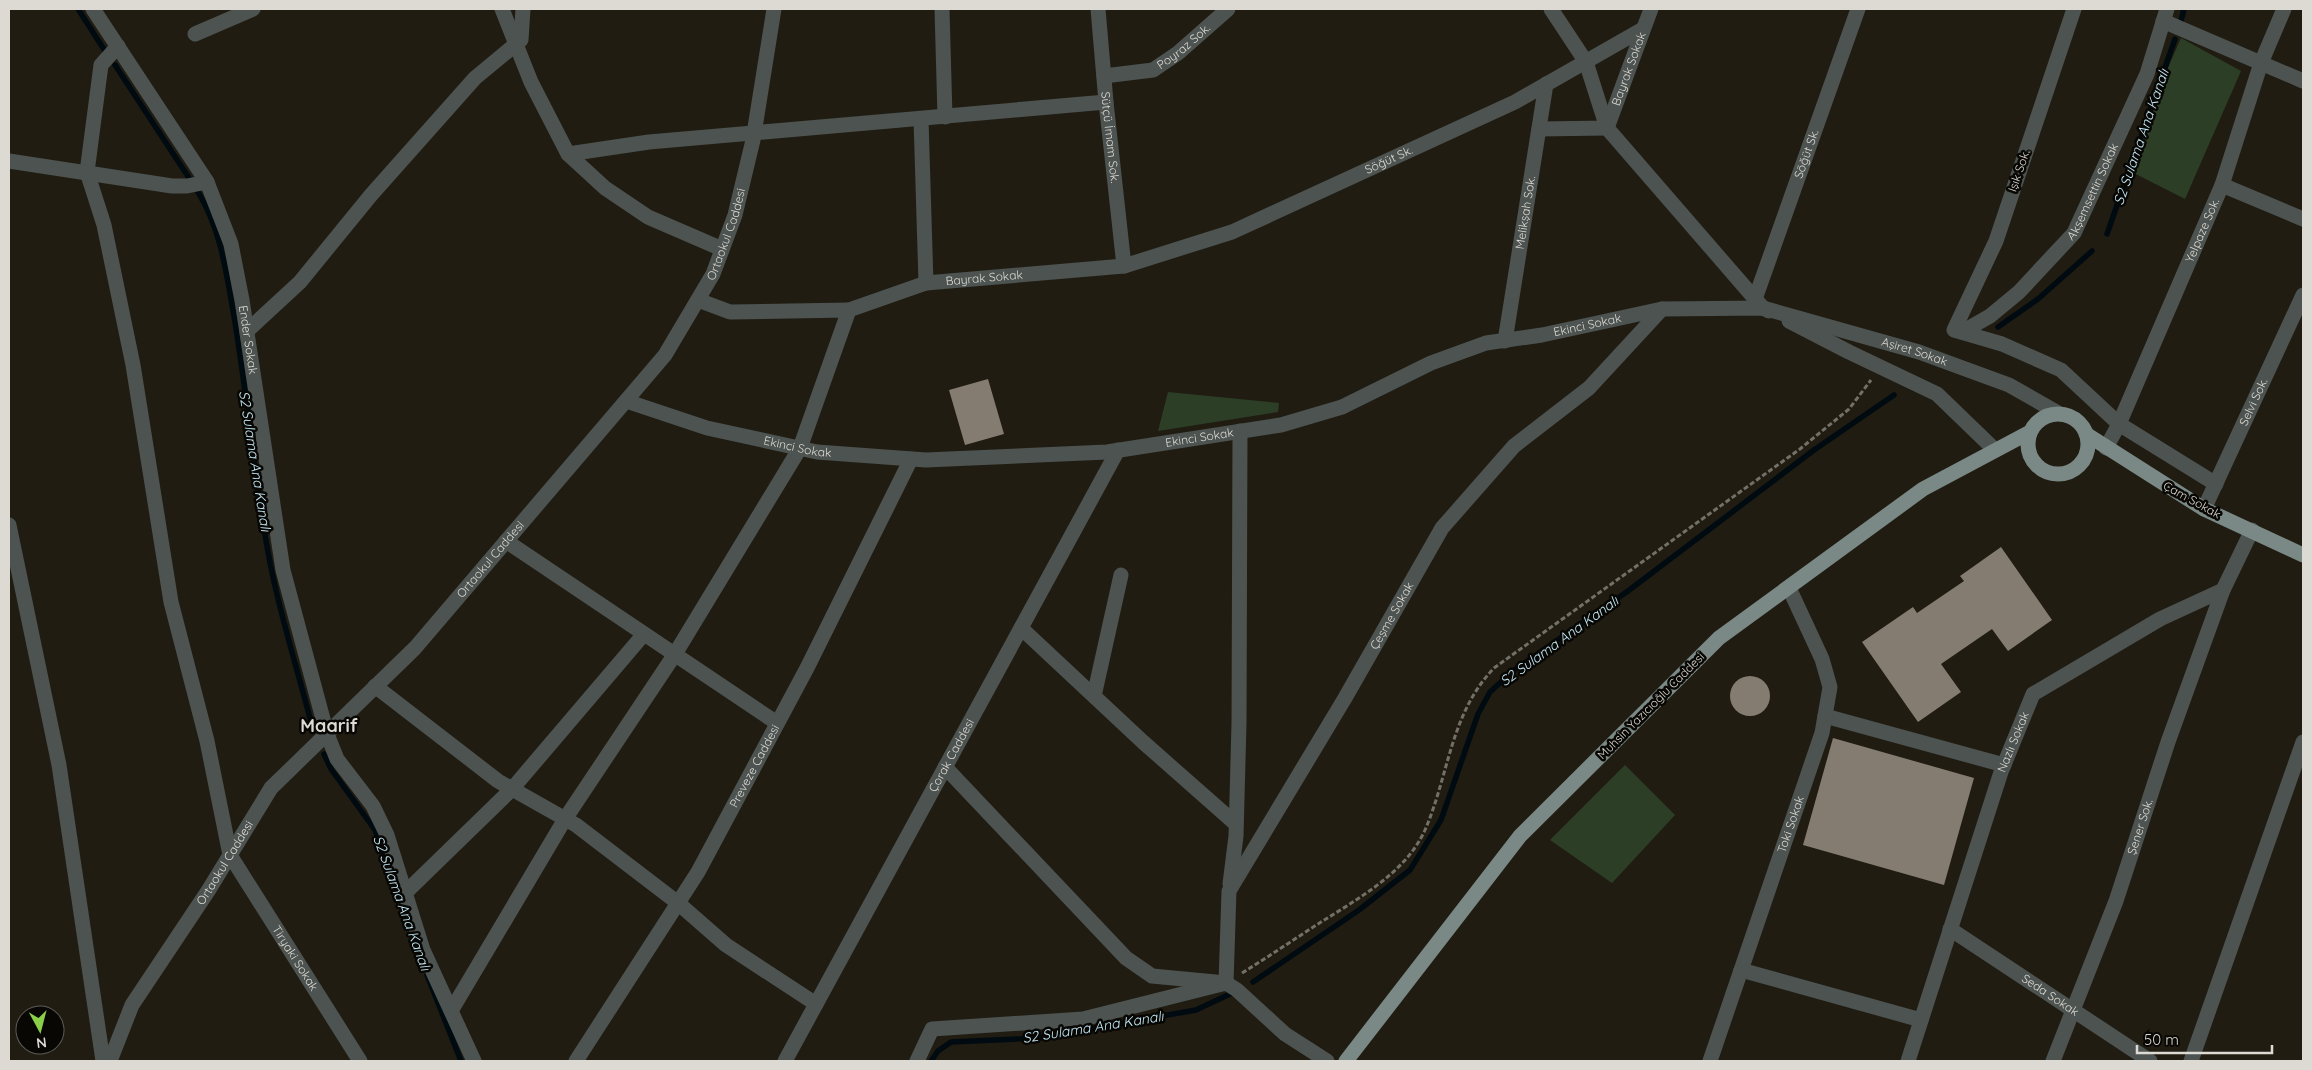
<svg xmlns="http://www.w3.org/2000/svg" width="2312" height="1070" viewBox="0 0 2312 1070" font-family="Quicksand,sans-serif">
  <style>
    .green { fill: #2c3f26 }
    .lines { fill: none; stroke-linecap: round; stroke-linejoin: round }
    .stream { stroke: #000b11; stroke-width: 5.5 }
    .building { fill: #847c70 }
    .path { stroke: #737067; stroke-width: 3; stroke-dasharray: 5 2.5; stroke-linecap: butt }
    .minor { stroke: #4c5351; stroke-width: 15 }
    .major { stroke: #7a8986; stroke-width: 15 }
    .labels { text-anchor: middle; stroke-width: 5; stroke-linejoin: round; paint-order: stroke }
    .street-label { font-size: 12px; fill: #dddad3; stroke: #080704 }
    .water-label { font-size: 14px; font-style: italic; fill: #c4e9f7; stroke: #080704 }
    .district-label { font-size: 18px; font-weight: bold; fill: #dddad3; stroke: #080704 }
  </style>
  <rect width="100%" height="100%" fill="#201c11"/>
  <path class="green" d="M2181,38L2241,71L2185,199L2124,168Z
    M1168,392L1279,403L1278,412L1158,431Z
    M1625,765L1675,815L1612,883L1550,840Z"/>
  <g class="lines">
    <path class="stream" d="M78,9L105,51
      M2181,21L2184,9
      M115,65L189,178
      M198,192C222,231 227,278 235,322C246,391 253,460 264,528C274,597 296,663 313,730
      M2107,234L2175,39
      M1998,327L2038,299L2092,251
      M324,754L331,769L375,830L394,881
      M427,975L461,1061
      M1253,982L1359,910L1410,870L1441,820L1478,714L1490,692L1513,671L1628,591L1814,450L1894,395
      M931,1061L938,1051L951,1042L1038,1038L1196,1010L1230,994"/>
  </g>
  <path class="building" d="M988,379L1004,434L965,445L949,390Z
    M2001,547L2052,620L2008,651L1992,629L1941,664L1961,692L1918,722L1862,642L1913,607L1917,613L1964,581L1960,576Z
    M1730 696a20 20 0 1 1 40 0a20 20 0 1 1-40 0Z
    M1833,738L1974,778L1944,885L1803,845Z"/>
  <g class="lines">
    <path class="path" d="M1242,973C1268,957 1293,940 1318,924C1357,899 1405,874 1425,830C1449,775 1450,714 1494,668L1800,449L1849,409L1871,380"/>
    <g class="minor">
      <path id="s1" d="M93,9L207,182L231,244L242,300L283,570L327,734L337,759L373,806L387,835L423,950L474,1061"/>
      <path d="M502,9L531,82L568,154L605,188L648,217L722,249"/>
      <path d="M942,9L945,117"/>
      <path id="s2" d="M1098,9L1106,102L1124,266"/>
      <path d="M1551,9L1586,62L1607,128L1763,308L1769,311"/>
      <path d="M2074,9L1996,241L1954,330L2002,344L2061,370L2119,424L2216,484"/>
      <path d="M2163,21L2303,81"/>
      <path d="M195,34L253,9"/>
      <path id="s3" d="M118,46L101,65L87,172L104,225L133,365L171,602L207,741L230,855L360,1061"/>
      <path id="s4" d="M1104,76L1153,70L1178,53L1228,9"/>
      <path d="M921,119L926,283"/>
      <path id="s5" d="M1539,129L1607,128L1651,9"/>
      <path d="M568,154L649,142L1106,102"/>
      <path d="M9,161L172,186H187L207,182"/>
      <path d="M2222,185L2303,219"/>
      <path id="s6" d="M1755,299L1858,9"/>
      <path id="s7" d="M849,310L926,283L1124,266L1232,232L1515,102L1643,29"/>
      <path d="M1789,321L1849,352L1937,394L1995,450"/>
      <path d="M247,331L300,282L371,195L475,78L521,40L523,9"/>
      <path id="s8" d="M1962,332L1990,316L2019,292L2074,233L2147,74L2167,9"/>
      <path id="s9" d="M1505,341L1546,84"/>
      <path id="s10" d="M626,401L707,428L817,452L926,460L1107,452L1281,425L1342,407L1431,363L1486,343L1542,335L1662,309L1763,308L1919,352L2009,385L2060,414"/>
      <path id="s11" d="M2106,448L2119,424L2222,185L2261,63L2284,9"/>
      <path id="s12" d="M2204,509L2303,295"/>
      <path d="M9,525L59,765L103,1061"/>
      <path d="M506,541L777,723"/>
      <path d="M1021,628L1143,742L1236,824"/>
      <path d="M375,686L498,781L576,825L678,903L726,945L816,1004"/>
      <path d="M1094,696L1121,575"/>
      <path d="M1825,716L2004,765"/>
      <path d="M945,767L1126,958L1152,976L1226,983L1237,990L1285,1034L1327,1061"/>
      <path d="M1230,884L1236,836L1239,723L1240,431"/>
      <path d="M405,893L512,789L644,634"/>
      <path id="s13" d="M1950,929L2150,1061"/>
      <path d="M1741,970L1921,1020"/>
      <path d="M451,1011L565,819L675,654L800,448L849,310L730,312L698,300"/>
      <path id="s14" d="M110,1061L132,1005L208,891L271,788L415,648L665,355L713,274L735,215L753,140L774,9"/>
      <path id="s15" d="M576,1061L698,872L807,668L911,459"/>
      <path id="s16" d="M785,1061L1118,450"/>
      <path id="s17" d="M917,1061L932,1029L1083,1019L1226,983L1229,891L1345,698L1442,528L1514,446L1589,388L1662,309"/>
      <path id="s18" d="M1710,1061L1822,733L1830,687L1822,659L1789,588"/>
      <path id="s19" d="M1908,1061L2001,772L2033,694L2160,619L2223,590L2252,530"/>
      <path id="s20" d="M2053,1061L2116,901L2168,742L2223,590"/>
      <path d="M2191,1061L2303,742"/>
    </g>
    <path class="major" d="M2028 444a30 30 0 1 1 60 0a30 30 0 1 1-60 0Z
      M2086,434L2204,509L2303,555
      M1346,1061L1520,836L1719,638L1923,489L2030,432"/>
  </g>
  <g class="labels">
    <g class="street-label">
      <text dy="4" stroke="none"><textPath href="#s4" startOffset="88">Poyraz Sok.</textPath></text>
      <text dy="4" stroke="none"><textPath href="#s5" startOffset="131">Bayrak Sokak</textPath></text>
      <text dy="4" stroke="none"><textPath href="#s2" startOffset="129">Sütçü İmam Sok.</textPath></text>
      <text dy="4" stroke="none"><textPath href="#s6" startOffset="154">Söğüt Sk.</textPath></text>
      <text dy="4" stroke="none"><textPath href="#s7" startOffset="566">Söğüt Sk.</textPath></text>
      <text transform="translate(2019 171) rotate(-71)" y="4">Işık Sok.</text>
      <text dy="4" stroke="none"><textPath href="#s8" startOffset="196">Akşemsettin Sokak</textPath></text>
      <text dy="4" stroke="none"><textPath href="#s9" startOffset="130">Melikşah Sok.</textPath></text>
      <text dy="4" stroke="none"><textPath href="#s11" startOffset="238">Yelpaze Sok.</textPath></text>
      <text dy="4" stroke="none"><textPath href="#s14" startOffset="1040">Ortaokul Caddesi</textPath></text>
      <text dy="4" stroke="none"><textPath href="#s7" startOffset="140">Bayrak Sokak</textPath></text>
      <text dy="4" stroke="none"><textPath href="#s10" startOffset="989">Ekinci Sokak</textPath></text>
      <text dy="4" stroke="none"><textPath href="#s1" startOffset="371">Ender Sokak</textPath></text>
      <text dy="4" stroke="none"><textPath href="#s10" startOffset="1324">Aşiret Sokak</textPath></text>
      <text dy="4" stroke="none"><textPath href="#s12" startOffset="118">Selvi Sok.</textPath></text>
      <text dy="4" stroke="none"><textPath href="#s10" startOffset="582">Ekinci Sokak</textPath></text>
      <text dy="4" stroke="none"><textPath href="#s10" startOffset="178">Ekinci Sokak</textPath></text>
      <text transform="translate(2192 500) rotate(29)" y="4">Çam Sokak</text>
      <text dy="4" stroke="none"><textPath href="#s14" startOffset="635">Ortaokul Caddesi</textPath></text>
      <text dy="4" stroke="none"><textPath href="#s17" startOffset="746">Çeşme Sokak</textPath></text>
      <text transform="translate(1651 706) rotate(-45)" y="4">Muhsin Yazıcıoğlu Caddesi</text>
      <text dy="4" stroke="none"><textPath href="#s19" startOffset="336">Nazlı Sokak</textPath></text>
      <text dy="4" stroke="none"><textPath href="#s16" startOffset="348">Çorak Caddesi</textPath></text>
      <text dy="4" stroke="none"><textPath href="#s15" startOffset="345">Preveze Caddesi</textPath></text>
      <text dy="4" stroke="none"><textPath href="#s18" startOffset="250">Toki Sokak</textPath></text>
      <text dy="4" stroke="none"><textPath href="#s20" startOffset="250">Şener Sok.</textPath></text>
      <text dy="4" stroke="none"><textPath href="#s14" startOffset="230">Ortaokul Caddesi</textPath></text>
      <text dy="4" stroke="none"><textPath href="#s3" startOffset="954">Tiryaki Sokak</textPath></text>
      <text dy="4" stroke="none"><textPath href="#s13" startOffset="120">Seda Sokak</textPath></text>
    </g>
    <g class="water-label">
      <text transform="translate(2141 137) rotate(-71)" y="5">S2 Sulama Ana Kanalı</text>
      <text transform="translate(255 461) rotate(81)" y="5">S2 Sulama Ana Kanalı</text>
      <text transform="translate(1559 641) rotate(-36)" y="5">S2 Sulama Ana Kanalı</text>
      <text transform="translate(402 903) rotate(70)" y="5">S2 Sulama Ana Kanalı</text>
      <text transform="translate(1093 1027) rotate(-9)" y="5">S2 Sulama Ana Kanalı</text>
    </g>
    <g class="district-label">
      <text x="329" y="732">Maarif</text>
    </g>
  </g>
  <rect width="2312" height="1070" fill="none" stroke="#dddad3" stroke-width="20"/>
  <g transform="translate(40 1030) rotate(173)"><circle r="24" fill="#080704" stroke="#5d5b57"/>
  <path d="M0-4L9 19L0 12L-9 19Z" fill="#89cf48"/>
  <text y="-8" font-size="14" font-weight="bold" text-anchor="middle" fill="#dddad3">N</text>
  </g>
  <path d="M2137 1045v8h135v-8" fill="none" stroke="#dddad3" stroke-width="2.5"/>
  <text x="2144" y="1045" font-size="15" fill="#dddad3" stroke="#080704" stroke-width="4" paint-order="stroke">50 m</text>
</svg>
